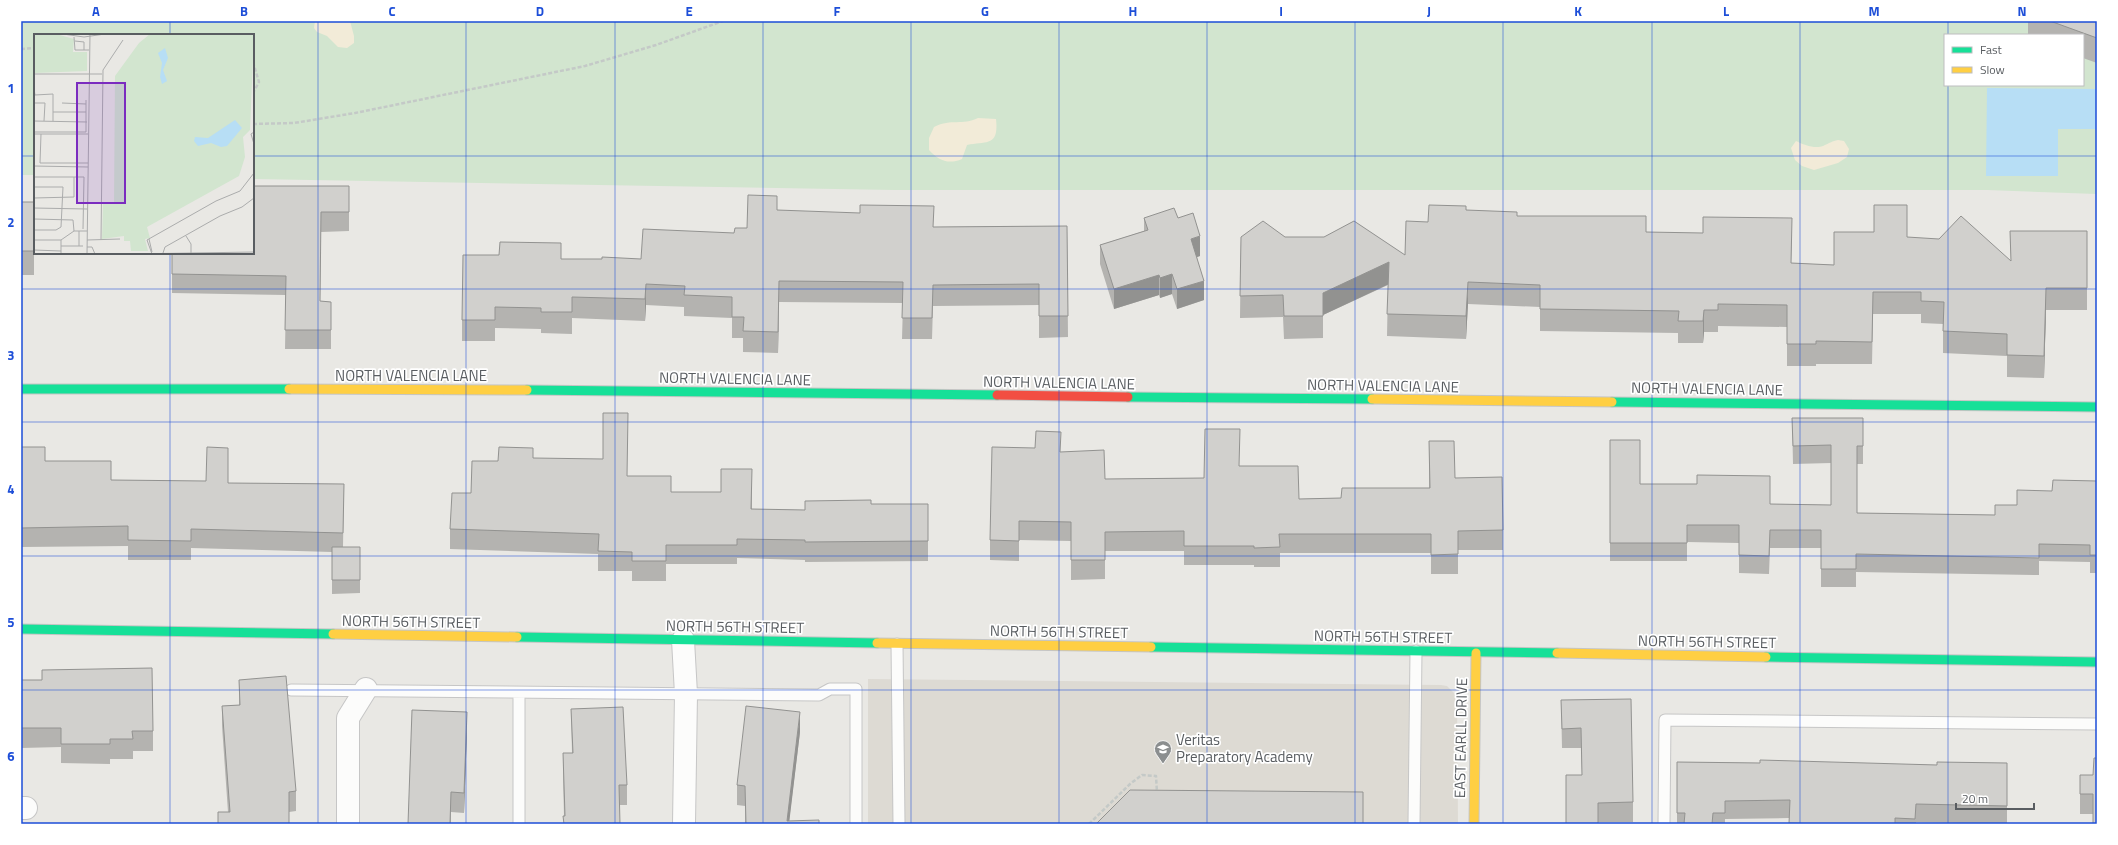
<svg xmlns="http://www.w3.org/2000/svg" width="2118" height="845" viewBox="0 0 2118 845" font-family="'Titillium Web',sans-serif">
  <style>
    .education { fill: #dddad3 }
    .green { fill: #d2e5cf; fill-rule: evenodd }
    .sand { fill: #f2ebd8 }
    .water { fill: #b7def5 }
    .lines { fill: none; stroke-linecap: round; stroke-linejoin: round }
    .lane-casing { stroke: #c6c6c6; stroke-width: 13 }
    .street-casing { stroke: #c6c6c6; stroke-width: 24 }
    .fast-casing { stroke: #c5c5c4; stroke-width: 11 }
    .slow-casing { stroke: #c5c5c4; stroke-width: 11 }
    .jam-casing { stroke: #c5c5c4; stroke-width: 11 }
    .path { stroke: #c4c9c7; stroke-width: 2.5; stroke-dasharray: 4 2; stroke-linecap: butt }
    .lane { stroke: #fcfcfb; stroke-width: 11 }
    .street { stroke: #fcfcfb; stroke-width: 22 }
    .fast { stroke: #16e098; stroke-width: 9 }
    .slow { stroke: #ffcf43; stroke-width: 9 }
    .jam { stroke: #f24e42; stroke-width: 9 }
    .wall { fill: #b4b3b0 }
    .shaded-wall { fill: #929290 }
    .building { fill: #d1d0cd; stroke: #929290 }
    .grid { fill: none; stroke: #1d4ed8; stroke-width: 1; stroke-opacity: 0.55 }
    .labels { text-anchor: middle; stroke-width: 3.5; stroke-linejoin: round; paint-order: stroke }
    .street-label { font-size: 15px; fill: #595d61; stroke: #fff }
    .poi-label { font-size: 15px; fill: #595d61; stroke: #fff; text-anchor: start }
    .inset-road { fill: none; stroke: #abacac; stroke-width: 1 }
    .view { fill: #7b2cbf; fill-opacity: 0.15; stroke: #7b2cbf; stroke-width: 2 }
    .inset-edge { fill: none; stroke: #595d61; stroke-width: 2 }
    .neatline { fill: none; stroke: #1d4ed8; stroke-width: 1.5 }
    .grid-label { font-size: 13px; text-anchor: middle; font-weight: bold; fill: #1d4ed8 }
  </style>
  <rect width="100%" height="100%" fill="#e9e8e4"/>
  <path class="education" d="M868,679L1441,685L1447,686L1457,696L1458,824H868Z"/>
  <path class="green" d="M21,21H2097V194L1987,190H894L253,179V35H35V175H21ZM1945,35H2083V85H1945Z"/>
  <path class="sand" d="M315,21H350L354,36V43L347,48L338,47L327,36L317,32L314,28Z
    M978,118L996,119C999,147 987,141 967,145L962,159C948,165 938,160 929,150V138L934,127C952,118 962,126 978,118Z
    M1838,140L1844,141L1849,149L1847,157L1838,163L1814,170L1802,166L1795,160L1791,148L1796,141C1804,145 1817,150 1825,145C1830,143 1832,141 1838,140Z"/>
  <path class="water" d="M1987,88L2097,89V138L2096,129H2058V176H1986Z"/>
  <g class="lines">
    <g class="lane-casing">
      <path id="lane" d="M897,644L899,824
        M291,690L819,695L830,689H856V824
        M519,693V824
        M1414,824L1416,651
        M1664,824L1665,720L2097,724"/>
    </g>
    <g class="street-casing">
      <path id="street" d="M683,640L686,694L684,824
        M21,808H26
        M348,824V718L366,689"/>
    </g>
    <g class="fast-casing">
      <path id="fast" d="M21,389H289
        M527,390L997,395
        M1128,397L1372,399
        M1612,402L2097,407
        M21,629L333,634
        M517,637L877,643
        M1151,647L1557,653
        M1766,657L2097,662"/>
    </g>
    <g class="slow-casing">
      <path id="slow" d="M289,389L527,390
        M1372,399L1612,402
        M333,634L517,637
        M877,643L1151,647
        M1557,653L1766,657
        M1474,824L1476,653"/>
    </g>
    <g class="jam-casing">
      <path id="jam" d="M997,395L1128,397"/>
    </g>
    <path class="path" d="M21,49L35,48
      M253,62L259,82L253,93
      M253,124L294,123L355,113L585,66L656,45L723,21
      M1089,824L1130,784L1142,775L1156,776L1157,793"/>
    <use href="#lane" class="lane"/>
    <use href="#street" class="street"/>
    <use href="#fast" class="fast"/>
    <use href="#slow" class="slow"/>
    <use href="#jam" class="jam"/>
  </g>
  <path class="wall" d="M2028,21H2097V63L2083,58V35H2028Z
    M349,186V231L321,232L320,301L331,302V349H285L286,295L172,293V253Z
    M21,202H34V275H21Z
    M777,210L934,227L1067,226L1068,337L1039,338V305L933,306L932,339H902L903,303L779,302L778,353L743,352V338H732V318L684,316V307L646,305L645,321L572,318V334L541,333V329L495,328V341H462V320L561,259H641L734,233L747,228Z
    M1466,210L1517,216L1646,232L1792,241L1791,263L1834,265L1907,237L2011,261L2010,231H2087V310H2046L2044,378L2007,377V356L1943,353V324L1921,323V314H1873L1872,364H1816V366H1787V327L1718,326V332H1704L1703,343H1678V333L1540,331V307L1468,304L1466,339L1387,336L1388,285L1323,315V338L1284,339L1283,317L1240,318L1241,237H1285L1405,255L1428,222Z
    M1144,218H1178L1200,256L1197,257L1204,300L1177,309L1172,294L1160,298L1159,295L1114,309L1100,264V245L1144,231Z
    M1792,418H1863V464H1857V513L1995,515L2017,505L2052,491L2097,481V573H2090V562L2039,561V575L1856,572V587H1821V548H1770L1769,574L1739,573V543L1687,542V561H1610V440L1640,484L1770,504L1831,505V463L1793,464Z
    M1429,441L1455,478L1503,530V550H1458V574H1431V553H1280V567H1254V565H1184V551H1105V579L1071,580V541L1019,540V561L990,560V540L1061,452L1105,479L1204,478L1239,466L1299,499L1341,498L1429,488Z
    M21,447L45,461L111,480L228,483L344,484L343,547H360V593L332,594V552L191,548V560H128V546L21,547Z
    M533,458L627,476L671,492H721L752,489V509L805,510L871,504H928V561L805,562V560L737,558V564H666V581H632V571H598V554L450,549V529L471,493L498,461Z
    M21,680L153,731V751H133V759H110V764L61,763V747L21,748Z
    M239,680L296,791V811L289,812H228L222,726V706L239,705Z
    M1561,700L1633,802V822H1598L1582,775L1581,748H1562Z
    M571,709L627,785V805H619L564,816L563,773V753H572Z
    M467,732L464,813L451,812V824H408Z
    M800,732L789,821L819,824H745V806L737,805V785Z
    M1677,762L1937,765L2007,763V824L1916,822V824H1789V818L1725,819V824H1677Z
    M2080,775H2093V814H2080Z"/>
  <path class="shaded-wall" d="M1200,236V256L1191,259V239Z
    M1389,262V284L1323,315V293Z
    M1172,274V294L1160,298V278Z
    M1159,275V295L1114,309V289Z
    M779,281V302L778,353V332Z
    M1204,281V300L1177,309V289Z
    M1468,282V304L1466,339V316Z
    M646,284V305L645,321V299Z
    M2046,288V310L2044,378V356Z
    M1704,310V332L1703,343V321Z
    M467,712V732L464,813V793Z
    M800,712V732L789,824L787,821Z"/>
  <path class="building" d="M2050,21H2097V38Z
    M253,186H349V212H321L320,301L331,302V330H285L286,276L172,274V253H253Z
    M748,195L777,196V210L860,213V205L934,206L933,227L1067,226L1068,316H1039V284L933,285L932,318H902L903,282L779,281L778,332L743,331L744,317H732V297L684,295L685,286L646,284L645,299L572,297V312H541V308L495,307V320H462L463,255H499L500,242L561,243V259H602V257L641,259L643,229L734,233L735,228H747Z
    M21,202H34V251H21Z
    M1429,205L1466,206V210L1517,212V216H1646V232L1703,233V217L1792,218L1791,263L1834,265V232H1874V205H1907V237L1939,239L1961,216L2011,261L2010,231H2087V288H2046L2044,356L2007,355V334L1943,331L1944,302L1921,301V292H1873L1872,342L1816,341V344H1787V305L1718,304V310H1704L1703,321H1678L1679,311L1540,309V285L1468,282L1466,316L1387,314L1389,262L1323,293V316H1284L1283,295L1240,296L1241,237L1263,221L1285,237H1324L1354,221L1405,255L1406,221L1428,222Z
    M1174,208L1178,218L1193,213L1200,236L1191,239L1204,281L1177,289L1172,274L1160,278L1159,275L1114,289L1100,245L1148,230L1144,218Z
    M603,413H628L627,476H671V492H721V469H752L751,509L805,510V501L871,500V504H928V541L805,542V540L737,539V545H666V561H632V552L598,551L599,534L450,529L452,493H471L472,461H498L499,447L533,448V458L603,459Z
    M1792,418H1863V446H1857V513L1995,515V505H2017V490L2052,491L2053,480L2097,481V555H2090V545L2039,544V558L1856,554V569H1821V530H1770L1769,556L1739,555V525H1687V543H1610V440H1640V484H1697V475L1770,476V504L1831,505V445L1793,446Z
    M1205,429H1240L1239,466H1298L1299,499L1341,498L1342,488H1430L1429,441H1454L1455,478L1502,477L1503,530L1458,531V554L1431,555V534H1279L1280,547L1254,548V546H1184V531L1105,532V560H1071V522L1019,521V541L990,540L992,447L1035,448L1036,431L1061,432L1060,452L1104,450L1105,479L1204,478Z
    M21,447H45V461H111V480L206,481L207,447L228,448V483L344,484L343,533L191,529V541L128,540V526L21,528Z
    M332,547H360V580H332Z
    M152,668L153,731H132L133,739H110V744H61V728H21V680H42V670Z
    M286,676L296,791L289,792V824H218V812H230L222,706L240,705L239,680Z
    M1631,699L1633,802L1598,803V824H1566V775H1582L1581,728L1562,729L1561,700Z
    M746,706L800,712L787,821L819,820V824H746L745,786L737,785Z
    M623,707L627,785H619L620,824H564L563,816H565L563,753H573L571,709Z
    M412,710L467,712L464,793L451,792L450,824H408Z
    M2094,758H2097V824H2093V794H2080V775H2093Z
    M1760,760L1937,765V762L2007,763V806L1916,804L1915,819L1895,818V824H1821L1789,823L1790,800L1725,801V813H1713L1712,824H1684L1685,813H1677V762L1760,763Z
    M1130,790L1363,792V824H1096Z"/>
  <path class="grid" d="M170,21V35M318,21V824M466,21V824M615,21V824M763,21V824M911,21V824M1059,21V824M1207,21V824M1355,21V824M1503,21V824M1652,21V824M1800,21V824M1948,21V35M1948,85V824M21,156H35M253,156H2097M170,253V824M21,289H2097M21,422H2097M21,556H2097M21,690H2097"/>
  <defs>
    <g id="school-pin" transform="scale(0.9)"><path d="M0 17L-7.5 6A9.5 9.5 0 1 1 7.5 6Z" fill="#8b8e8f" stroke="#fff"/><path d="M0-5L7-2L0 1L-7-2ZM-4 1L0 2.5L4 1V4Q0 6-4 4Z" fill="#fff"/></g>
  </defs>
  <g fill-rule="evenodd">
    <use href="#school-pin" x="1163" y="749"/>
  </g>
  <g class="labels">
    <g class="street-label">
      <text x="411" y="381">NORTH VALENCIA LANE</text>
      <text transform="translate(735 379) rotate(1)" y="5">NORTH VALENCIA LANE</text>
      <text transform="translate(1059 383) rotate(1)" y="5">NORTH VALENCIA LANE</text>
      <text transform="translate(1383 386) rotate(1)" y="5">NORTH VALENCIA LANE</text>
      <text transform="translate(1707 389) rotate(1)" y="5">NORTH VALENCIA LANE</text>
      <text transform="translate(411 622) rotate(1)" y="5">NORTH 56TH STREET</text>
      <text transform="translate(735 627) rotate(1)" y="5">NORTH 56TH STREET</text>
      <text transform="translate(1059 632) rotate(1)" y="5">NORTH 56TH STREET</text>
      <text transform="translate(1383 637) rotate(1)" y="5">NORTH 56TH STREET</text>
      <text transform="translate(1707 642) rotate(1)" y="5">NORTH 56TH STREET</text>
      <text transform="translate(1461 738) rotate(-89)" y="5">EAST EARLL DRIVE</text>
    </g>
    <g class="poi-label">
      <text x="1176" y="745">Veritas<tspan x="1176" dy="17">Preparatory Academy</tspan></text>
    </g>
  </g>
  <g transform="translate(34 34)">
    <rect width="220" height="220" fill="#e9e8e4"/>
    <path d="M1,0H22L40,5L39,18H53V37L0,39ZM116,0H220L216,96L209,103L211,123L205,142L113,193L116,204L111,205L114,217H97L96,207H90V202L68,205L69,169H80L81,42L105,9Z" fill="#d2e5cf"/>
    <path d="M131,14L134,24L129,36L133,47L128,50L126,43L128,29L124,19ZM201,86L208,94L193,112L187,113L177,109L164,112L160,107L161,103L174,104Z" fill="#b7def5"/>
    <path class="inset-road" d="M29,0L50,3L71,0M40,3L41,16H55M41,7L50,8V16M0,40H68M0,55L1,61L19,60V87M0,69H11L10,87M28,69L52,70M19,78H52M0,87L53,88M0,98H52V66M220,98L217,100L220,110M0,100H54M7,100L6,129H54M0,132L54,133M0,143H50L49,195M0,153H29L27,193L22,196H0M0,164L40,163V143M0,174L53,175M0,185L39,186L40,197M152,202L157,210V219M115,205L118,218M0,206H27L40,197H53M53,206L86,205M67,206L69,36L89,6M27,212H49M45,212V197M53,213H58L61,220M0,216L27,217M129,219L131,213L186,182L208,173L220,164M27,220V206M53,220L56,0M97,220L220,218M118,220L113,206L182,167L206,157L220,139"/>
    <path class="view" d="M43,49H91V169H43Z"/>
    <rect width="220" height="220" class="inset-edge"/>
  </g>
  <rect width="2118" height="845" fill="none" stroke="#ffffff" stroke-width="44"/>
  <rect x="1944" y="34" width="140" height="52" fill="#ffffff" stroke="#bdbec0"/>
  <rect x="1952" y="47" width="20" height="6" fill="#16e098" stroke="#bdbec0"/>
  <text x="1980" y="54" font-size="12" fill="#595d61">Fast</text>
  <rect x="1952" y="67" width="20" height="6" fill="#ffcf43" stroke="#bdbec0"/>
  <text x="1980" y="74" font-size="12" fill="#595d61">Slow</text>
  <path d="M1956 803v6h78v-6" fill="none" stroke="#595d61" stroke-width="2"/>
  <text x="1962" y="803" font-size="12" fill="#595d61" stroke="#ffffff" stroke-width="3" paint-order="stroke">20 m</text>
  <rect x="22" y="22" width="2074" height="801" class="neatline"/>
  <g class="grid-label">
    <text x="96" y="16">A</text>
    <text x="244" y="16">B</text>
    <text x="392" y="16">C</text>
    <text x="540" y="16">D</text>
    <text x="689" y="16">E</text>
    <text x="837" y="16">F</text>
    <text x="985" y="16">G</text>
    <text x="1133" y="16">H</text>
    <text x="1281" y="16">I</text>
    <text x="1429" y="16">J</text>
    <text x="1578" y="16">K</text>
    <text x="1726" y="16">L</text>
    <text x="1874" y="16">M</text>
    <text x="2022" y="16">N</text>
    <text x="11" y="93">1</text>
    <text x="11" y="227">2</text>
    <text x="11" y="360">3</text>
    <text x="11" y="494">4</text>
    <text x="11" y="627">5</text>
    <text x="11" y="761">6</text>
  </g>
</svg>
